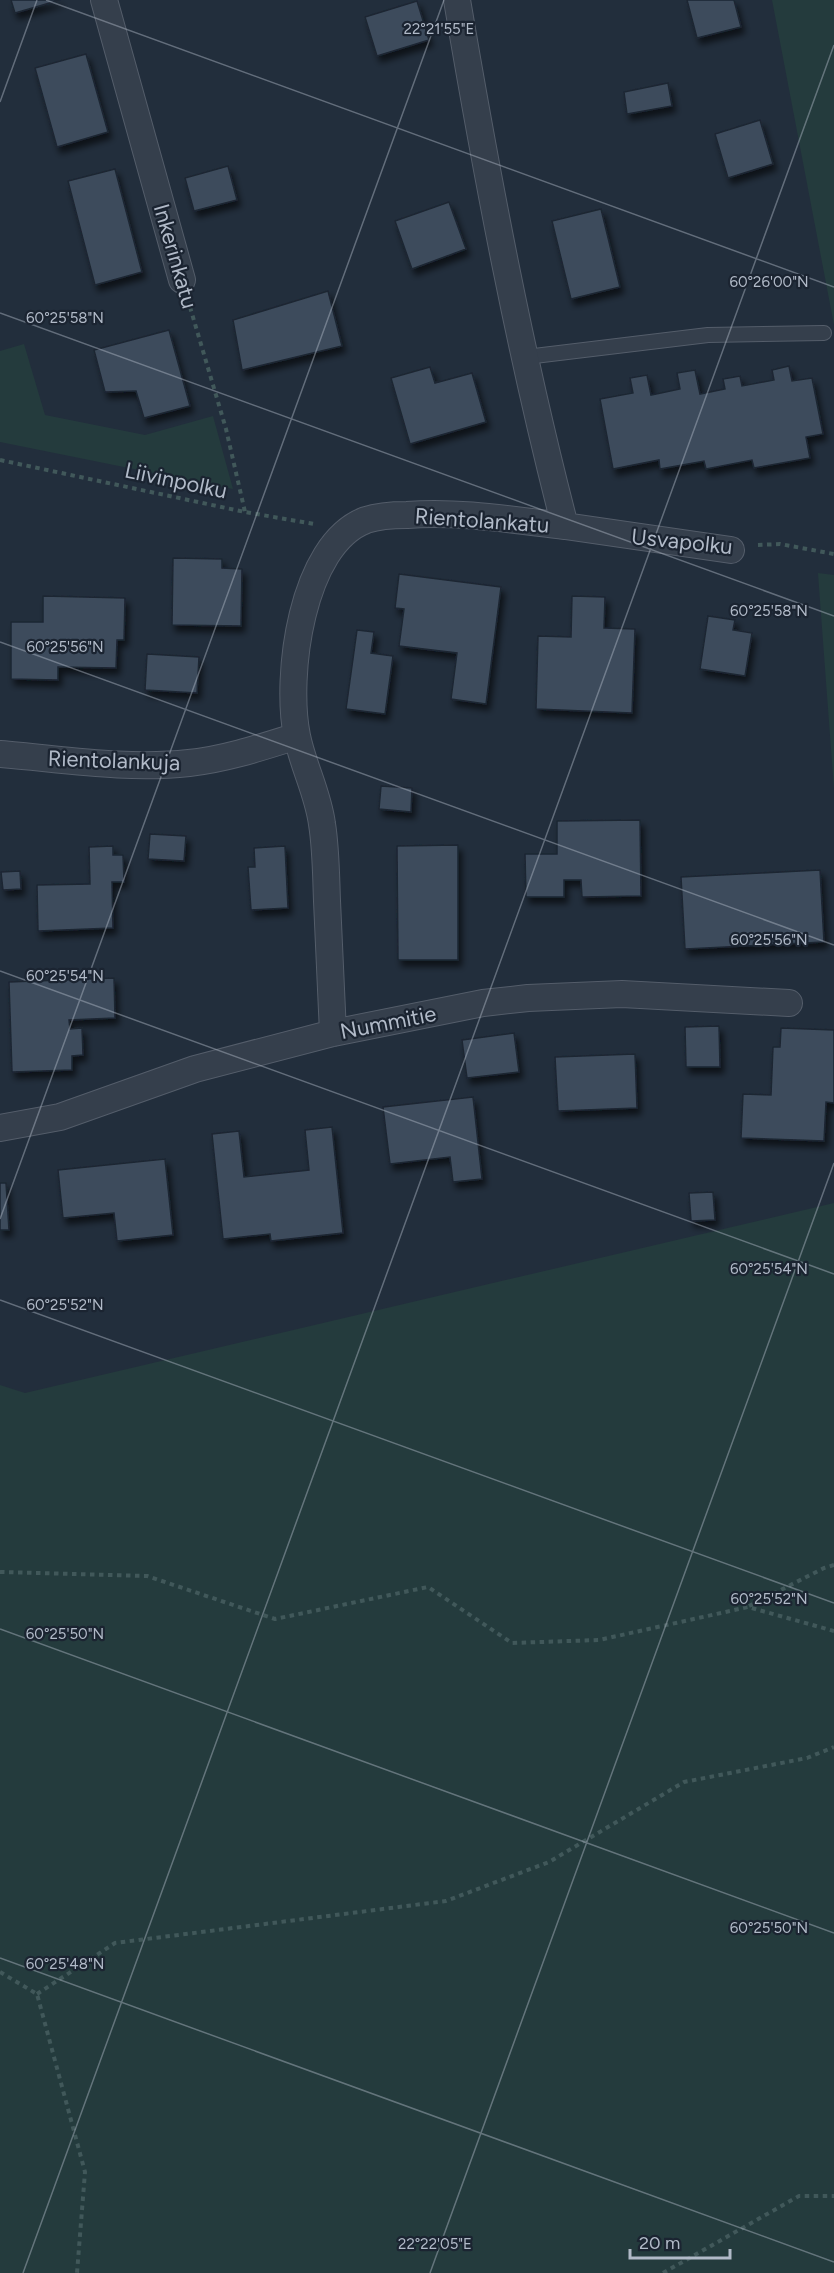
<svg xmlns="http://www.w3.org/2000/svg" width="834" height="2273" viewBox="0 0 834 2273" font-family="Figtree,sans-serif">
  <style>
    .green { fill: #243b3d }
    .building { fill: #3d4c5c; stroke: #1d2633; stroke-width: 1.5; filter: url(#shadow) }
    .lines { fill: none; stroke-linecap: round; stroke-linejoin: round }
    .lane-casing { stroke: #545d6a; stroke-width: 16 }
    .street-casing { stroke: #545d6a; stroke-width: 28 }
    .path { stroke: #41585a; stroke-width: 4; stroke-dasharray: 4.5 4.5; stroke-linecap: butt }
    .lane { stroke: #353f4c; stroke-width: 14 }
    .street { stroke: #353f4c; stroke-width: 26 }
    .ticks { fill: none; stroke: #b1bac8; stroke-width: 1.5; stroke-opacity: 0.45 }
    .labels { text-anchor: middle; stroke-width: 4.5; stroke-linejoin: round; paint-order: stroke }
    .street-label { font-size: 22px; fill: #b1bac8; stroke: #1b2431 }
    .ticks-label { font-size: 15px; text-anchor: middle; fill: #b1bac8; stroke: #1b2431; stroke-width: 4.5; stroke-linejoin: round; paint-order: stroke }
  </style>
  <defs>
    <filter id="shadow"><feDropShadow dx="3.5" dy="6" stdDeviation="3" flood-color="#0009"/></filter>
  </defs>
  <rect width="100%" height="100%" fill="#222e3c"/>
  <path class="green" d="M772,0H834V325Z
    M24,344L45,415L145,435L213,416L233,489L0,442V351Z
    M818,573L834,575V789L820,601Z
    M834,1203V2273H0V1385L25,1393Z"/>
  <path class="building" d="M11,0H60L15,13Z
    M687,0H734L741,27L697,38Z
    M417,1L429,40L377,56L365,17Z
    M86,54L108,132L57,147L35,68Z
    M668,83L672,106L627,114L624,92Z
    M760,120L773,164L728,178L715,134Z
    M228,166L237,200L194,211L185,178Z
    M115,169L142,272L95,285L68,181Z
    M449,202L466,249L412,269L395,221Z
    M601,209L620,287L571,299L552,221Z
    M328,291L342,346L242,370L233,320Z
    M169,330L190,406L144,418L136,391L105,392L94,350Z
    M789,366L792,381L812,378L823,434L806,437L810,458L754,468L752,460L706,469L704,461L660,469L659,460L613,469L600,399L633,393L630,378L647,375L651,395L680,389L677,373L695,370L700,394L725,389L723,379L740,376L742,386L774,380L772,370Z
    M430,367L435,383L472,373L486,422L410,444L391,378Z
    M173,558L222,559V568L242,569L241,626L172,625Z
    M399,574L501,587L486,704L451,699L457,653L399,646L404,609L395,608Z
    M43,596L125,598L124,640H117L116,668L58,667V680L11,679V622H43Z
    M572,596L605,597L604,628L635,629L632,713L536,709L538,636L571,637Z
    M708,616L735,620L733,630L752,633L745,676L700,669Z
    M357,630L374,632L371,653L393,656L385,714L346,709Z
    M147,654L199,657L197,693L145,690Z
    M381,786L412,788L411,812L379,809Z
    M640,820L641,896L582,897L581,880H564V897H526L525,854H557V821Z
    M150,834L186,836L184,861L148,859Z
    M458,845V960H398L397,846Z
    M113,846V855H123L124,882H112L113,928L38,931L37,885L90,884L89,847Z
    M285,846L288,908L251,910L248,867H255L254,848Z
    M820,870L824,942L685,949L681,877Z
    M20,871L21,889L3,890L1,872Z
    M114,978L115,1018L69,1020L70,1029L82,1028L83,1055L72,1056V1070L12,1072L9,982Z
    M719,1026L720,1067H686L685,1027Z
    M781,1028L834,1030V1103L826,1102L824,1141L741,1138L743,1094L771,1095L773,1047H780Z
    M514,1033L519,1072L467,1078L462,1040Z
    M635,1054L637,1108L558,1111L555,1057Z
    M473,1097L482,1179L453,1182L450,1157L390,1164L383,1107Z
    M332,1127L343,1233L271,1241L270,1234L223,1239L212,1134L239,1131L244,1177L309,1170L305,1130Z
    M165,1159L173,1235L117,1241L114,1213L63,1218L58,1170Z
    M0,1183H6L9,1230H0Z
    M713,1192L715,1220L691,1221L689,1193Z"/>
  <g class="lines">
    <g class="lane-casing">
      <path id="lane" d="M526,357L708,335L824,333"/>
    </g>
    <g class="street-casing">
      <path id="street" d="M104,0L182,280
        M565,526L731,550
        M0,754C62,759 127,770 189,763C226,759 262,747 297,736
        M333,1033C331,989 329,945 327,901C326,875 326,849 322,824C318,793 303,766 297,736C285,677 301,544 366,520C378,516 394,515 407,515C460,511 513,520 565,526C520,353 487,177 457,0
        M0,1128L60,1117L195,1069L333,1033L483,1003L528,998L622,994L789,1003"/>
    </g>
    <path class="path" d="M190,307L226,429L245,512
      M0,460L245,512L314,524
      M758,545L780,544L834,554
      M0,1572L147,1576L275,1619L428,1587L512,1643L599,1640L748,1607L834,1631
      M749,1606L824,1568L834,1565
      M0,1972L37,1994L85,2172L77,2273
      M37,1994L115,1943L446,1901L549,1862L684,1782L807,1758L834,1747
      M663,2273L799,2196H834"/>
    <use href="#lane" class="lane"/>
    <use href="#street" class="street"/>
  </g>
  <path class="ticks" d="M46,0L834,287M0,102L37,0M0,313L834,616M0,642L834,945M0,971L834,1274M0,1219L444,0M0,1300L834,1603M0,1629L834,1933M0,1958L834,2262M23,2273L834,45M430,2273L834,1163"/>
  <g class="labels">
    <g class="street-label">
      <text transform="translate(176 256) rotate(74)" y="8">Inkerinkatu</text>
      <text transform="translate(176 480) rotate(12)" y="8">Liivinpolku</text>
      <text transform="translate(482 520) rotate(4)" y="8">Rientolankatu</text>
      <text transform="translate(682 541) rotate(6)" y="8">Usvapolku</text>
      <text transform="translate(114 760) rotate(2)" y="8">Rientolankuja</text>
      <text transform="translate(388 1022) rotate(-11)" y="8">Nummitie</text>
    </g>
  </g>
  <g class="ticks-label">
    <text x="439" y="34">22°21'55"E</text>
    <text x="769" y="287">60°26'00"N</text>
    <text x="65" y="323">60°25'58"N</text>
    <text x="769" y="616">60°25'58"N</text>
    <text x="65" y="652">60°25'56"N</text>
    <text x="769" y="945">60°25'56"N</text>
    <text x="65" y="981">60°25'54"N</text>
    <text x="769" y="1274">60°25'54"N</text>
    <text x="65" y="1310">60°25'52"N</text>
    <text x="769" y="1604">60°25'52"N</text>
    <text x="65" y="1639">60°25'50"N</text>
    <text x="769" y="1933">60°25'50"N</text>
    <text x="65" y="1969">60°25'48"N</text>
    <text x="435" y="2249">22°22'05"E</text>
  </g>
  <path d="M630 2249v9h100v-9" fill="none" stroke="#b1bac8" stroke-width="3"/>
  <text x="639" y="2249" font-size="18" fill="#b1bac8" stroke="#1b2431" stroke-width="4.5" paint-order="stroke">20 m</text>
</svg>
